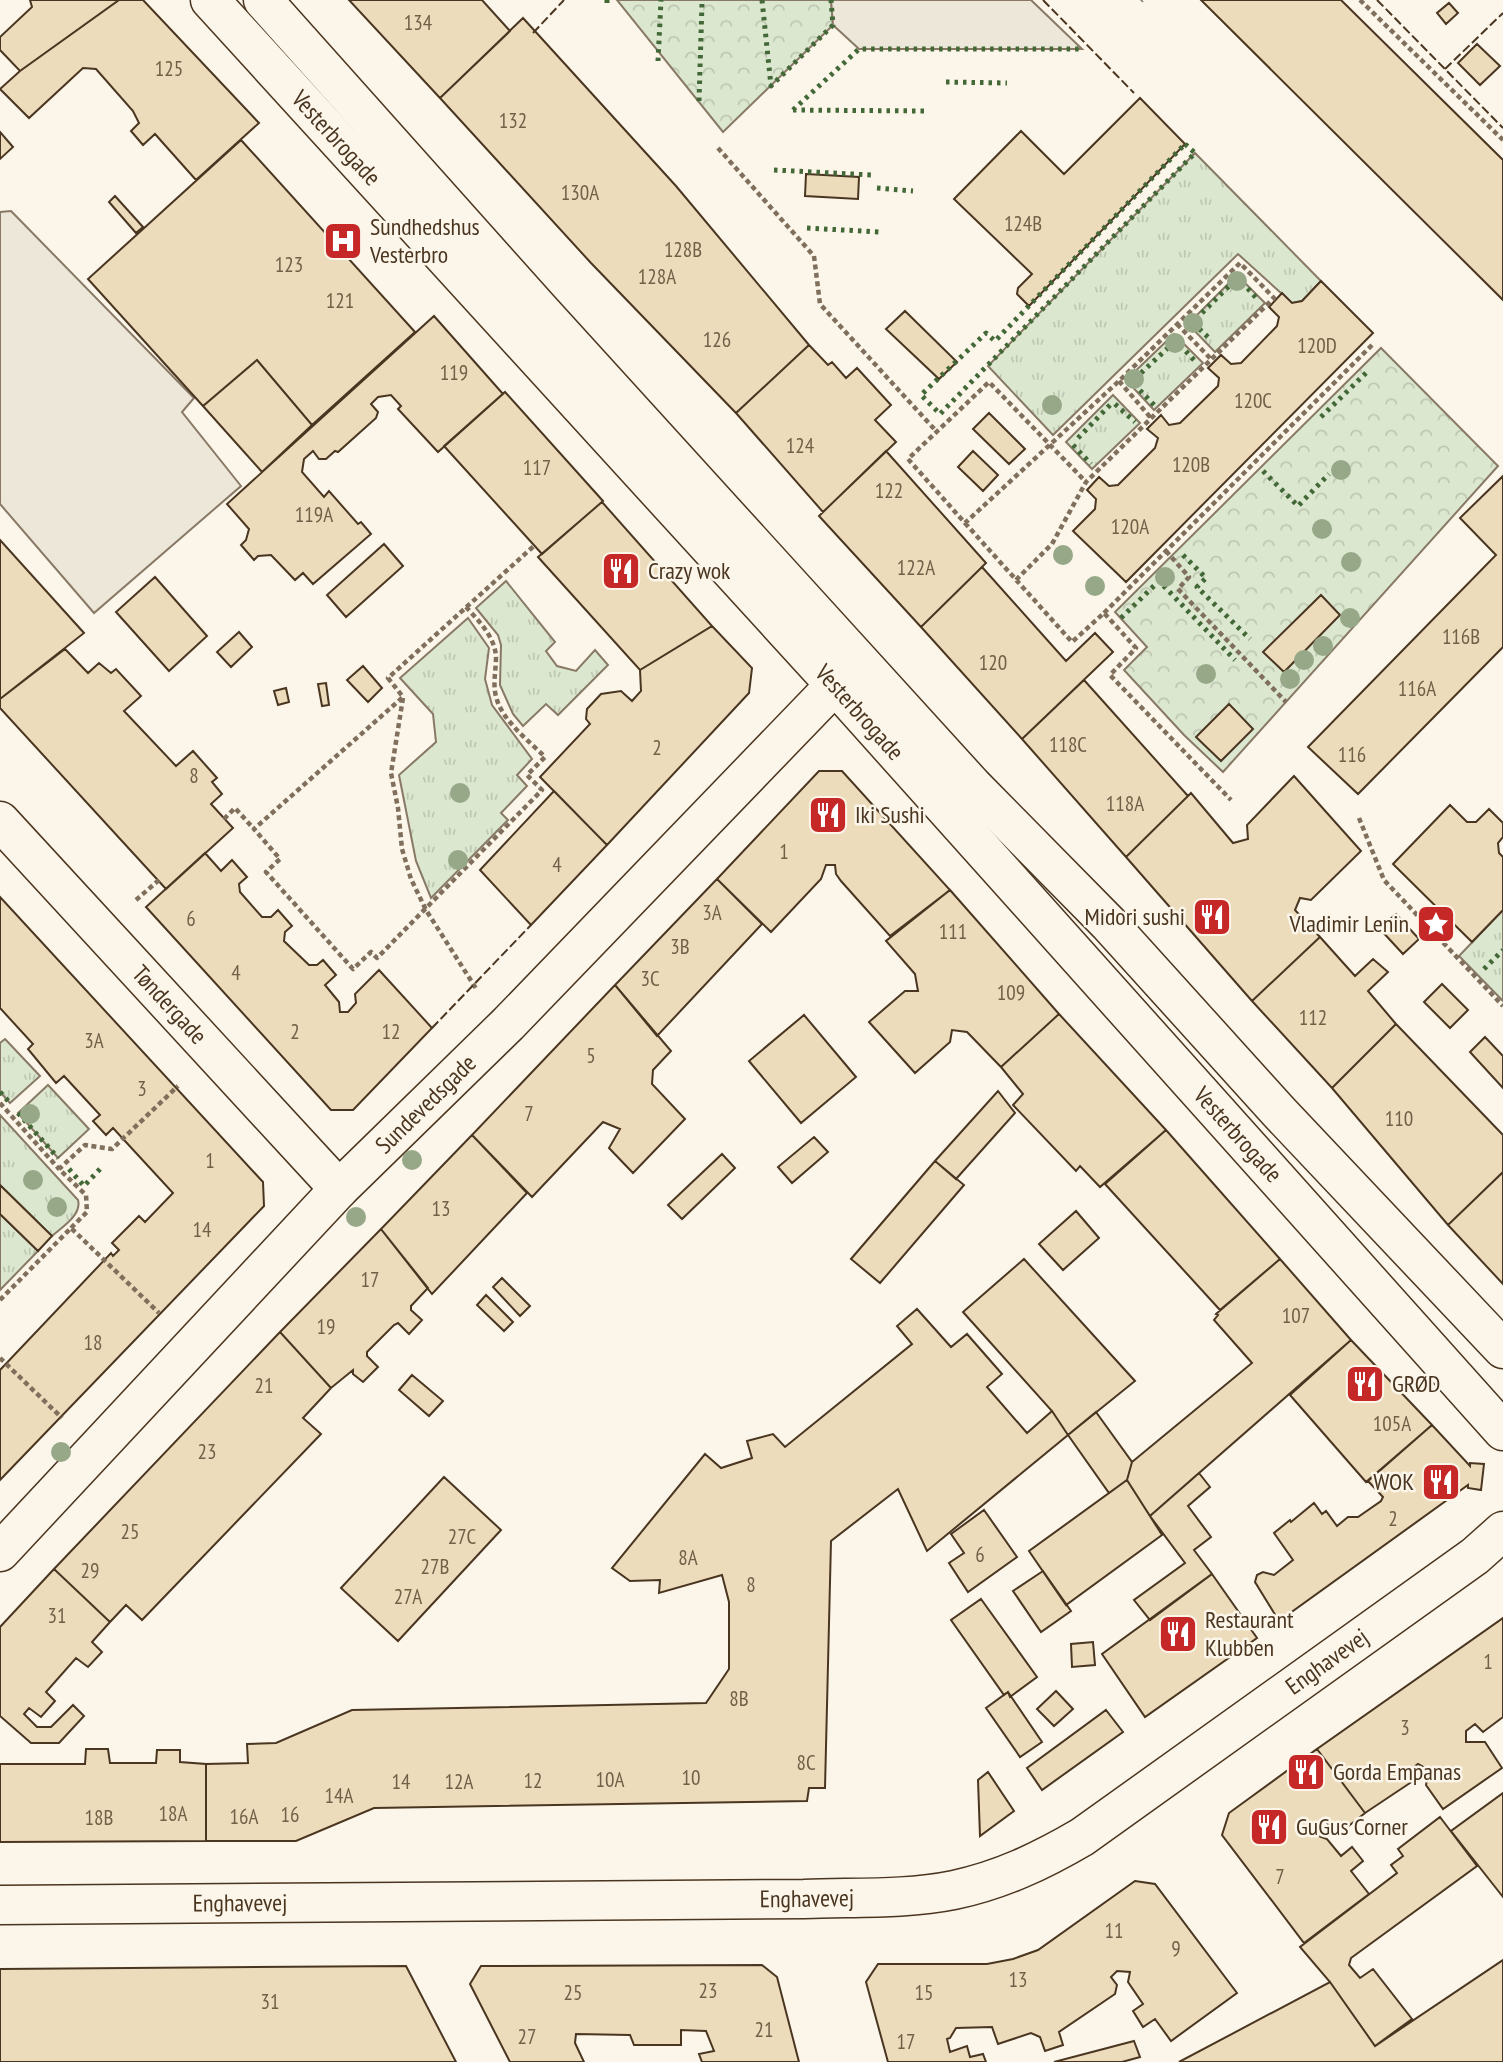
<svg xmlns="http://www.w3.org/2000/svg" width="1503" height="2062" viewBox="0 0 1503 2062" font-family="'PT Sans Narrow',sans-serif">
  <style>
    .grass { fill: url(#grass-tufts); stroke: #887966; stroke-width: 2 }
    .forest { fill: url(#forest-crowns); stroke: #887966; stroke-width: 2 }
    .parking { fill: #ede7d9; stroke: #887966; stroke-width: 2 }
    .building { fill: #ecdcbc; stroke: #4a3520; stroke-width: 2 }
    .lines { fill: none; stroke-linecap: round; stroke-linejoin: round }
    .minor-casing { stroke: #4a3520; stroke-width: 41 }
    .tertiary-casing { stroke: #4a3520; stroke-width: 41 }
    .path { stroke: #7f6f5c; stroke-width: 4.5; stroke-dasharray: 5 3.5; stroke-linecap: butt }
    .minor { stroke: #fbf6e9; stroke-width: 38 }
    .tertiary { stroke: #fbf6e9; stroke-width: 38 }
    .hedge { stroke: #436837; stroke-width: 5; stroke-dasharray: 3.5 5; stroke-linecap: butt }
    .fence { stroke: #4a3520; stroke-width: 2; stroke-dasharray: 9 3.5; stroke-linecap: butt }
    .tree { fill: #96a887 }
    .labels { text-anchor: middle; stroke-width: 5; stroke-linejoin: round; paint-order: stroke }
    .number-label { font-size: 21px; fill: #725f47 }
    .street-label { font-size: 24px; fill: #4a3520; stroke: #fbf6e9 }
    .poi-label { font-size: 24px; fill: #4a3520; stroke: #fbf6e9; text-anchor: start }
  </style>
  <defs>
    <pattern id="grass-tufts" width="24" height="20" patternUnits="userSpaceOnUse" patternTransform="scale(1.75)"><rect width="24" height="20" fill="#dce7d0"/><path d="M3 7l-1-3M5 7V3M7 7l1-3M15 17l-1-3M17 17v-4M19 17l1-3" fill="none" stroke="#bec7b2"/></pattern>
    <pattern id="forest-crowns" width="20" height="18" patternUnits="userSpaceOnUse" patternTransform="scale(1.75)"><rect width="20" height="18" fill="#dce7d0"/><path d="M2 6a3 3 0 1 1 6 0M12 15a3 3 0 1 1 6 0" fill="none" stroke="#bec7b2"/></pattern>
  </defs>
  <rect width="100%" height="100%" fill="#fbf6e9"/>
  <path class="grass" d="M1195,153L1321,281L1302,301L1292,303L1238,254L1053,435L988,366Z
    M1237,275L1265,303L1215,352L1188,324Z
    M1174,334L1203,363L1154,410L1126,380Z
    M1113,395L1140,423L1092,469L1066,442Z
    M506,581L555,642L546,651L557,666L576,671L595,650L608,665L558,715L546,704L523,726L513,714L500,685L501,645L498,635L476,608Z
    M468,618L489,648L485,679L492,705L532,759L517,775L527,786L501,813L508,820L431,898L416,861L399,775L436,742L433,714L400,678Z
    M1503,910V1001L1459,956Z
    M5,1039L40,1076L10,1103L0,1092V1043Z
    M48,1085L89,1129L58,1158L18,1113Z
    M0,1115L78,1200C82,1215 62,1227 52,1236L0,1185Z
    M0,1214L38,1251L0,1290Z"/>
  <path class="forest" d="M617,0H831L833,25L723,132Z
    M1381,348L1498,466L1223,772L1184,735L1124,670L1147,647L1115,612Z"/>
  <path class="parking" d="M831,0H1031L1082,49H859L833,25Z
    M11,211L194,398L182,412L241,486L94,613L0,504V212Z"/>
  <path class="building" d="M30,0H119L20,71L0,50V37L32,7Z
    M119,0H143L259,123L196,180L155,134L143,145L131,131L139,123L133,111L96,69L83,68L29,118L0,89L20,71Z
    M349,0H482L510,31L440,98Z
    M1201,0H1341L1503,160V300Z
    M1449,3L1458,13L1446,24L1437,13Z
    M523,18L676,186L809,345L736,413L591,263L440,98Z
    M1477,44L1500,66L1480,85L1458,63Z
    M1140,98L1185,144L1029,306L1017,294L1018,288L1032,274L954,199L1021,131L1064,174Z
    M0,132L13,147L0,159Z
    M241,140L415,332L312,425L257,360L203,406L88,279Z
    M806,174L859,177L858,199L805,196Z
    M115,196L143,227L136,233L109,202Z
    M1321,281L1373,333L1126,582L1073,531L1095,509L1096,499L1087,490L1099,477L1109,486L1118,485L1155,448L1158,438L1147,429L1161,415L1169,425L1180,423L1218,386L1219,378L1208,368L1221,355L1231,364L1241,363L1277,326L1279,317L1269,307L1282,293L1292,303L1302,301Z
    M905,311L957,362L939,379L886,329Z
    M434,316L503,394L438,452L398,409L401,406L391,395L378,397L371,404L378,412L376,418L338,452L335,451L326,459H319L313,451L304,459L302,472L324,497L329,491L358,524L361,522L371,534L313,584L303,573L295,580L271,555L258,556L254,560L241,545L246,540L249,529L227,504Z
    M809,345L828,365L832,362L846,378L857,368L891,405L875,420L896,442L823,512L736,413Z
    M257,360L312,425L262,472L203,406Z
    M505,392L603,501L542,554L444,446Z
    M989,413L1025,449L1009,464L973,429Z
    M886,451L986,563L921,627L819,516Z
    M973,451L998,475L983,491L958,467Z
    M1503,476V647L1358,794L1308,747L1496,555L1460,518Z
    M602,502L712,626L640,670L538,557Z
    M0,540L84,633L0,699Z
    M384,544L403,566L346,617L327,595Z
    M982,567L1066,661L1095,633L1113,652L1022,739L921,627Z
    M155,577L207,636L169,671L116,612Z
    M1321,595L1340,615L1284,672L1263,652Z
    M712,626L752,668L749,693L607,845L540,777L590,724L586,719L587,709L601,694L621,691L632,701L641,691L640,670Z
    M239,632L252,647L231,667L217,652Z
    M65,649L88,673L99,663L111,673L116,669L141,696L124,711L176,766L193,751L217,778L212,782L222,794L211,804L233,828L166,889L0,708V699Z
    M363,666L382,688L368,702L347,680Z
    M1084,680L1188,796L1126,857L1022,739Z
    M326,683L329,705L322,706L318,684Z
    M286,688L289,702L278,705L274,691Z
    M1229,704L1253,729L1221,761L1196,737Z
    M819,771H842L950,890L890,936L841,881L836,874L835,865H826L821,879L771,932L717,879Z
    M1294,776L1361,851L1311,900L1300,898L1295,910L1320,937L1252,1001L1126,857L1191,793L1233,843L1248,839L1247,825Z
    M554,791L607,845L531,925L480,870Z
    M1450,805L1467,822H1476L1489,809L1503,823V837L1498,843L1499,853L1503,857V910L1472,942L1393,864Z
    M205,853L221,871L232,860L247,877L239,884L240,892L262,917H271L278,910L292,926L285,932L284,941L309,965H317L323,960L336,975L325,985L339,1002L340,1012H348L356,1003L355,994L379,970L432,1028L353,1110H331L146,907Z
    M717,879L762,924L657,1036L615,985Z
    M950,890L1059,1014L1001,1067L967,1032L952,1030L950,1042L915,1073L869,1022L905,991H918L915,974L886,941Z
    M0,897L263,1182L264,1206L0,1480V1370L111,1253L113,1256L119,1250L112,1243L139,1216L145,1222L173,1193L113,1128L106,1135L93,1121L100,1115L64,1076L56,1083L28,1049L33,1044L0,1008Z
    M1396,914L1419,939L1403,954L1379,928Z
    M1320,937L1355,976L1373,959L1388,972L1368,991L1396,1024L1332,1088L1252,1001Z
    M1442,984L1468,1010L1450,1028L1424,1002Z
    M615,985L671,1051L653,1070L652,1084L685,1119L633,1173L609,1148L620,1129L603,1122L532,1197L472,1135Z
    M1059,1014L1166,1130L1100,1187L1080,1166L1076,1171L1013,1105L1023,1094L1001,1067Z
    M804,1015L856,1077L801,1123L749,1061Z
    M1396,1024L1503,1135V1172L1448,1225L1332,1088Z
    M1485,1037L1503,1056V1088L1470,1052Z
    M998,1091L1015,1113L956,1179L935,1161Z
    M1166,1130L1280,1259L1220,1310L1105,1184Z
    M472,1135L527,1193L432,1294L381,1229Z
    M814,1137L828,1152L792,1183L778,1167Z
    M722,1154L735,1168L682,1219L668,1205Z
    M935,1161L964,1185L880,1283L851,1259Z
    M1503,1172V1284L1448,1225Z
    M0,1185L52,1236L38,1251L0,1214Z
    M1076,1211L1099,1238L1063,1270L1039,1244Z
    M381,1229L428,1288L411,1306V1310L422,1320L409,1334L398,1323L394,1325L367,1352V1356L378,1367L363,1382L353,1374V1370L331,1388L280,1332Z
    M1024,1259L1135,1381L1068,1435L1052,1411L963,1312Z
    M1280,1259L1351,1340L1150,1516L1127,1480L1132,1462L1252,1363L1214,1320L1218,1315L1216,1314Z
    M502,1278L530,1306L520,1316L493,1287Z
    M486,1295L513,1322L504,1331L477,1305Z
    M917,1309L951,1347L967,1334L1002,1374L987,1387L1027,1433L1052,1411L1068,1435L927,1551L898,1489L831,1541L825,1788H809L807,1801L374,1808L296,1841H206V1764L248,1763L247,1744L276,1743L352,1710L706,1703L729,1669V1602L722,1575L659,1593L660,1580L630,1581L612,1568L705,1454L721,1468L752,1458L747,1441L773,1434L785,1447L912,1344L897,1326Z
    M280,1332L331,1388L303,1418L321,1434L142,1620L126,1605L110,1622L54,1569Z
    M1351,1340L1432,1425L1366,1482L1290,1395Z
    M412,1375L443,1401L429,1416L399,1390Z
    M1096,1412L1132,1462L1127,1480L1109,1493L1068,1435Z
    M1432,1425L1470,1466V1463L1484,1464L1481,1490L1468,1488V1485L1279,1621L1255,1582L1257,1575L1263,1572L1274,1575L1293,1560L1274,1533L1290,1520L1291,1522L1314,1503L1322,1514L1326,1511L1337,1526L1348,1517H1358L1381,1501L1383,1497L1368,1481Z
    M1199,1473L1210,1487L1188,1506L1211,1537L1194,1550L1212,1574L1150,1620L1134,1600L1185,1563L1150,1516Z
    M444,1477L501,1530L398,1641L341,1588Z
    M1127,1480L1162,1535L1066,1605L1029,1551Z
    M984,1510L1017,1557L968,1592L949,1563L964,1553L951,1534Z
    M54,1569L110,1622L92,1642L102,1652L88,1667L76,1658L46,1692L55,1701L41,1717L29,1708L24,1714L37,1727H51L73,1705L84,1716L59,1743H31L0,1716V1627Z
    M1043,1571L1071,1611L1041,1632L1013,1591Z
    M1212,1574L1257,1638L1145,1717L1102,1654Z
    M981,1599L1037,1677L1010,1697L1008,1692L1004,1695L951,1620Z
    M1503,1618V1717L1483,1732L1475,1724L1466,1731V1742H1485L1502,1768L1443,1809L1426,1785L1429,1770L1418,1764L1408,1771L1413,1781L1365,1813L1317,1749Z
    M1093,1642L1095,1665L1072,1667L1071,1644Z
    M1056,1691L1073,1709L1054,1726L1037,1709Z
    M1008,1692L1042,1742L1020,1757L986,1708Z
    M1106,1710L1123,1732L1042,1790L1027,1768Z
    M86,1749H108L110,1763H156L157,1750H180V1762L206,1764V1841L0,1842V1764H85Z
    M1317,1749L1365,1813L1341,1832L1331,1829L1326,1821L1318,1826L1316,1835L1327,1839L1341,1856L1352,1847L1363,1861L1351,1871L1369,1894L1304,1943L1222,1835L1229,1813Z
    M988,1772L1014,1811L980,1836L978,1780Z
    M1503,1793V1897L1451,1831Z
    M1440,1817L1477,1866L1351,1958L1349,1965L1360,1978L1373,1969L1412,2019L1375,2046L1330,1982L1300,1947L1397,1873L1391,1865L1403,1856L1398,1849Z
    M1135,1881L1155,1884L1237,1993L1171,2041L1155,2019L1143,2027L1133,2011L1143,2004L1128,1982L1130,1972L1117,1971L1111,1977L1117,1985L1115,1994L1059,2032L1063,2045L1045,2051L1040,2037L1031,2033L998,2044L992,2027L956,2028L950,2038L947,2039L950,2052L967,2046L970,2057L983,2054L986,2062H888L866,1982L878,1964H987L1013,1959L1038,1950Z
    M1503,1960V2062H1179L1330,1982L1375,2046Z
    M762,1965L777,1977L799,2062H702L699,2054L714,2051L706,2031L681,2030V2045H634L630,2035L576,2034L575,2043L584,2062H510L470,1984L481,1966Z
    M406,1966L456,2062H0V1969Z
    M1134,2041L1140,2057L1122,2062H1054Z"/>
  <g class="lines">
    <g class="minor-casing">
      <g id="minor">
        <path id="s1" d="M0,821L339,1189"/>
        <path id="s2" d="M0,1552L339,1189L508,1024L835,685L858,664"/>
      </g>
    </g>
    <g class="tertiary-casing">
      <g id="tertiary">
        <path id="s3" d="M210,0L835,685L1503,1431"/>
        <path d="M263,0L539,309L973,786L1109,924L1279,1112L1503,1349"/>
        <path id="s4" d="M0,1905L804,1899C853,1897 905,1900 954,1890C1001,1880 1041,1861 1082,1837L1475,1556L1503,1531"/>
      </g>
    </g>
    <path class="path" d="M1360,0L1503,140
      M1141,1L1142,0
      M718,148L814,256L820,304L937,432
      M1177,324L1211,359
      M1119,381L1151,418
      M965,523L1072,642L1104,613L1136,648L1110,675L1231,800
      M1166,551L1189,577L1178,589L1286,702
      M1016,580L1052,544L1086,482L1274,298L1240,263L1119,381L965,523L908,459L989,382L1086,482
      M466,607C479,621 495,637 496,657C496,672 492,685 497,700C504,722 529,741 545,757L527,775L542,790L377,958L371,952L353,969L266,872L280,859L254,829L403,697L388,678L535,545
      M1104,613L1374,343
      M403,698L391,773L398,808L402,849L411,879L426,910L477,990
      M1359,818L1384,880L1503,1006
      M224,819L235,808L254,829
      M136,900L159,880
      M0,1103L59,1169
      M71,1228L87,1212L86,1195L59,1169L85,1145L112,1149L178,1086
      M0,1300L71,1228L159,1313
      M0,1358L62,1418"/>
    <use href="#minor" class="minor"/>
    <use href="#tertiary" class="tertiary"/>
    <path class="hedge" d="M762,0L771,86L833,25L831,0
      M607,3V0
      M658,61L661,0
      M946,82L1007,83
      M699,101L702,3
      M793,110L859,49H1082
      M793,110L928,111
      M1185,144L1195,153L940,414L921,395L986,333L995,341Z
      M774,170L871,175
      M877,188L913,191
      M807,228L879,232
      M1242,282L1258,300
      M1202,313L1232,283
      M1193,323L1210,339
      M1180,345L1194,360
      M1141,373L1171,345
      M1134,384L1154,405
      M1115,404L1135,422
      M1321,417L1369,370
      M1078,438L1110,405
      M1073,445L1091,464
      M1263,471L1298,506L1329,474
      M1183,555L1206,578L1197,587L1250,639
      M1121,618L1159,581L1235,660
      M1484,969L1503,950
      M0,1092L10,1103
      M18,1113L58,1158
      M69,1169L84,1186L100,1169"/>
    <path class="fence" d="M1043,0L1134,93
      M1377,0L1503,128
      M533,33L564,0
      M1445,69L1503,13
      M432,1028L531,925"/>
  </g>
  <g class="tree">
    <circle cx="1237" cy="281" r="10"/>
    <circle cx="1193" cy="323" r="10"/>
    <circle cx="1175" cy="343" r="10"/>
    <circle cx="1134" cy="379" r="10"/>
    <circle cx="1052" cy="405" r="10"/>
    <circle cx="1341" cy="470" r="10"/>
    <circle cx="1322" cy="529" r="10"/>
    <circle cx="1063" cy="555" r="10"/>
    <circle cx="1351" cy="562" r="10"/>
    <circle cx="1165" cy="577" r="10"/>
    <circle cx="1095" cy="586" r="10"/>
    <circle cx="1350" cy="618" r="10"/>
    <circle cx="1323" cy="646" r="10"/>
    <circle cx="1304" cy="660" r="10"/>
    <circle cx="1206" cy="674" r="10"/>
    <circle cx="1290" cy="679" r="10"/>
    <circle cx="460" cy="793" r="10"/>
    <circle cx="458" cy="860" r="10"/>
    <circle cx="30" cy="1114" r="10"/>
    <circle cx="412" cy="1160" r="10"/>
    <circle cx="33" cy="1180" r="10"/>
    <circle cx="57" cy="1207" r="10"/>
    <circle cx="356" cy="1217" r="10"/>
    <circle cx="61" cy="1452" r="10"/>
  </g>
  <defs>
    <g id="hospital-square" transform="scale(2.0125)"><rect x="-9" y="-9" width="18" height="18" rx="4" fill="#c62828" stroke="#fbf6e9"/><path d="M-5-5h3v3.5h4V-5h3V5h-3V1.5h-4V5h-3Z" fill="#fff"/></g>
    <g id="restaurant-square" transform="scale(2.0125)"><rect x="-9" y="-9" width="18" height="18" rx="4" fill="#c62828" stroke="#fbf6e9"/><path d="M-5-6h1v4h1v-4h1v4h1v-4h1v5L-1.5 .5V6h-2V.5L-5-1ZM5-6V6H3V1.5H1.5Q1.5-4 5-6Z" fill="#fff"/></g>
    <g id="sight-square" transform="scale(2.0125)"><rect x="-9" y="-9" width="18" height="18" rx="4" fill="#c62828" stroke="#fbf6e9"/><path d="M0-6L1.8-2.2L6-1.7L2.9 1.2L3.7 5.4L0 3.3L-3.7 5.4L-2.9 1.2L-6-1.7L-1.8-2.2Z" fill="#fff"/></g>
  </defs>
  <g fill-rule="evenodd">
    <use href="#hospital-square" x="343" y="241"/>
    <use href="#restaurant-square" x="621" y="571"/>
    <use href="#restaurant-square" x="828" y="815"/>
    <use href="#restaurant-square" x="1212" y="917"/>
    <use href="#sight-square" x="1436" y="924"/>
    <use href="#restaurant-square" x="1365" y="1384"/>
    <use href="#restaurant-square" x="1441" y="1482"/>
    <use href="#restaurant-square" x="1178" y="1634"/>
    <use href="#restaurant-square" x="1306" y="1772"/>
    <use href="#restaurant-square" x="1269" y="1827"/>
  </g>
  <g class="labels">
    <g class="number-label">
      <text x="418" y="30">134</text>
      <text x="169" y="76">125</text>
      <text x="513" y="128">132</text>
      <text x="580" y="200">130A</text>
      <text x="1023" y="231">124B</text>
      <text x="683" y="257">128B</text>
      <text x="289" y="272">123</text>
      <text x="657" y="284">128A</text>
      <text x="340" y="308">121</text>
      <text x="717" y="347">126</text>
      <text x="1317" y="353">120D</text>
      <text x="454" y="380">119</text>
      <text x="1253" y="408">120C</text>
      <text x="800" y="453">124</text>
      <text x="1191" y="472">120B</text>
      <text x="537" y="475">117</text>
      <text x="889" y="498">122</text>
      <text x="314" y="522">119A</text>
      <text x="1130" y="534">120A</text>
      <text x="916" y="575">122A</text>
      <text x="1461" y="644">116B</text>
      <text x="993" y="670">120</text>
      <text x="1417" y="696">116A</text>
      <text x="1068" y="752">118C</text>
      <text x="657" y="755">2</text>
      <text x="1352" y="762">116</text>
      <text x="194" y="783">8</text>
      <text x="1125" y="811">118A</text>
      <text x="784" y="859">1</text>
      <text x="557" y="872">4</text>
      <text x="712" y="920">3A</text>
      <text x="191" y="926">6</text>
      <text x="953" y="939">111</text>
      <text x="680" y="954">3B</text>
      <text x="236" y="980">4</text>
      <text x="650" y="986">3C</text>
      <text x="1011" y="1000">109</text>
      <text x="1313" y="1025">112</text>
      <text x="295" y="1039">2</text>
      <text x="391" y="1039">12</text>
      <text x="94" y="1048">3A</text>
      <text x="591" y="1063">5</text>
      <text x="142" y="1096">3</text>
      <text x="529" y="1121">7</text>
      <text x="1399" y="1126">110</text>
      <text x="210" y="1168">1</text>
      <text x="441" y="1216">13</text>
      <text x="202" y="1237">14</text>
      <text x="370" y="1287">17</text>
      <text x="1296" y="1323">107</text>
      <text x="326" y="1334">19</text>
      <text x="93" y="1350">18</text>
      <text x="264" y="1393">21</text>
      <text x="1392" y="1431">105A</text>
      <text x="207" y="1459">23</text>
      <text x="1393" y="1526">2</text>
      <text x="130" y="1539">25</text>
      <text x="462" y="1544">27C</text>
      <text x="980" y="1562">6</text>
      <text x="688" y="1565">8A</text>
      <text x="435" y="1574">27B</text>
      <text x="90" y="1578">29</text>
      <text x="751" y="1592">8</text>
      <text x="408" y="1604">27A</text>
      <text x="57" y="1623">31</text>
      <text x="1488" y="1669">1</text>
      <text x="739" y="1706">8B</text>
      <text x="1405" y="1735">3</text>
      <text x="806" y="1770">8C</text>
      <text x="691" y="1785">10</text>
      <text x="610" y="1787">10A</text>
      <text x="533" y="1788">12</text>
      <text x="401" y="1789">14</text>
      <text x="459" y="1789">12A</text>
      <text x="339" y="1803">14A</text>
      <text x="173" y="1821">18A</text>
      <text x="290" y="1822">16</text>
      <text x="244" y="1824">16A</text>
      <text x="99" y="1825">18B</text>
      <text x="1280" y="1884">7</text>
      <text x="1114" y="1938">11</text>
      <text x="1176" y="1956">9</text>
      <text x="1018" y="1987">13</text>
      <text x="708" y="1998">23</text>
      <text x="573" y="2000">25</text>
      <text x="924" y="2000">15</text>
      <text x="270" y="2009">31</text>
      <text x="764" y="2037">21</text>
      <text x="527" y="2044">27</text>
      <text x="906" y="2049">17</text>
    </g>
    <g class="street-label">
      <text dy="8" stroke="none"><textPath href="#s3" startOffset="187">Vesterbrogade</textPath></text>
      <text dy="8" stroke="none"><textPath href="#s3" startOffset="964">Vesterbrogade</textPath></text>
      <text dy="8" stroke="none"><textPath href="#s1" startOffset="250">Tøndergade</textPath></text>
      <text dy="8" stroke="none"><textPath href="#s2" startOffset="618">Sundevedsgade</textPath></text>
      <text dy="8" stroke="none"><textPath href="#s3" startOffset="1531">Vesterbrogade</textPath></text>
      <text dy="8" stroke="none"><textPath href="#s4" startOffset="1395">Enghavevej</textPath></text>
      <text dy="8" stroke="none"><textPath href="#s4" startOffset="807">Enghavevej</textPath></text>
      <text dy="8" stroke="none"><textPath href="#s4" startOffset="240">Enghavevej</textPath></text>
    </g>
    <g class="poi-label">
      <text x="370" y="235">Sundhedshus<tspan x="370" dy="28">Vesterbro</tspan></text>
      <text x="648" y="579">Crazy wok</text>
      <text x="855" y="823">Iki Sushi</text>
      <text x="1185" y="925" text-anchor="end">Midori sushi</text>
      <text x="1409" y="932" text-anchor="end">Vladimir Lenin</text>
      <text x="1392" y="1392">GRØD</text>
      <text x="1414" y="1490" text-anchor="end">WOK</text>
      <text x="1205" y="1628">Restaurant<tspan x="1205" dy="28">Klubben</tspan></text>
      <text x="1333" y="1780">Gorda Empanas</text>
      <text x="1296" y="1835">GuGus Corner</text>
    </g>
  </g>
</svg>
